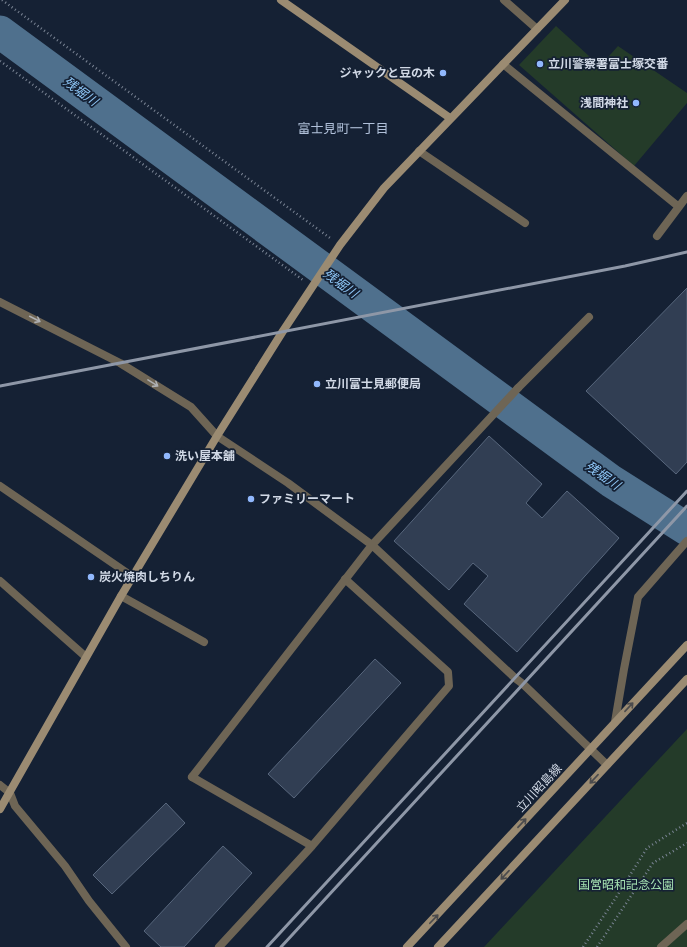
<svg xmlns="http://www.w3.org/2000/svg" width="687" height="947" viewBox="0 0 687 947" font-family="'PT Sans Narrow','Noto Sans JP',sans-serif">
  <style>
    .green { fill: #243b29 }
    .lines { fill: none; stroke-linecap: round; stroke-linejoin: round }
    .river { stroke: #4f708d; stroke-width: 33 }
    .building { fill: #313e53; stroke: #58677d }
    .path { stroke: #7b8595; stroke-width: 2.5; stroke-dasharray: 1 3; stroke-linecap: butt }
    .lane { stroke: #6e6555; stroke-width: 8 }
    .street { stroke: #6e6555; stroke-width: 8 }
    .secondary { stroke: #9b8b72; stroke-width: 8 }
    .rail { stroke: #8e97a7; stroke-width: 3 }
    .oneway { stroke: #aeb0b3 }
    .oneway2 { stroke: #4b4b4d }
    .poi-dot { fill: #91b8fd; stroke: #152134; stroke-width: 1.5 }
    .labels { text-anchor: middle; stroke-width: 3.5; stroke-linejoin: round; paint-order: stroke }
    .poi-label { font-size: 12px; font-weight: bold; fill: #d1d9e6; stroke: #152134; text-anchor: start }
    .street-label { font-size: 12px; fill: #d1d9e6; stroke: #152134 }
    .park-label { font-size: 12px; fill: #a6e2b2; stroke: #152134 }
    .water-label { font-size: 13px; font-style: italic; fill: #8ec6f6; stroke: #152134 }
    .neighbourhood-label { font-size: 13px; fill: #b0c0d9; stroke: #152134 }
  </style>
  <rect width="100%" height="100%" fill="#152134"/>
  <path class="green" d="M556,26L600,66L618,46L687,93V103L634,166L519,65Z
    M687,729V947H484Z"/>
  <g class="lines">
    <path class="river" d="M0,32L611,481L687,529"/>
  </g>
  <path class="building" d="M687,288V462L676,474L586,391Z
    M489,436L542,484L526,503L542,518L567,491L619,538L517,652L464,604L488,576L473,563L449,590L394,541Z
    M375,659L401,683L294,798L268,774Z
    M166,803L185,823L112,894L93,875Z
    M223,846L252,873L184,947H161L144,931Z"/>
  <g class="lines">
    <path class="path" d="M2,0L330,238
      M0,61L303,280
      M583,947L617,896L647,848L687,823
      M597,947L653,863L687,843"/>
    <path class="lane" d="M504,0L537,29
      M419,151L525,223
      M518,388L589,317
      M0,486L133,577
      M0,581L86,657
      M121,596L204,642
      M192,777L312,846
      M219,947L312,846L449,686L448,672L345,579
      M661,947L687,924"/>
    <path class="street" d="M503,64L679,207
      M657,236L687,196
      M0,302L120,363L191,407L217,436L288,483L372,545L515,678L523,684L607,765
      M615,722L624,669L638,597L687,541
      M192,777L372,545L518,388
      M0,785L10,793L15,806L65,866L89,901L126,947"/>
    <path class="secondary" d="M281,0L450,118
      M0,809L121,596L217,436L283,331L340,245L384,188L565,0
      M407,947L687,645
      M438,947L687,679"/>
    <path class="rail" d="M0,386L625,266L687,252
      M267,947L687,491
      M281,947L687,506"/>
  </g>
  <defs><path id="oneway-shaft" d="M-6 0H5M1.5-3L5.5 0L1.5 3" fill="none" stroke-width="1.6" stroke-linecap="round" stroke-linejoin="round"/></defs>
  <g class="oneway">
    <use href="#oneway-shaft" transform="translate(35 319) rotate(27)"/>
    <use href="#oneway-shaft" transform="translate(153 383) rotate(32)"/>
  </g>
  <g class="oneway2">
    <use href="#oneway-shaft" transform="translate(629 707) rotate(-47)"/>
    <use href="#oneway-shaft" transform="translate(594 779) rotate(133)"/>
    <use href="#oneway-shaft" transform="translate(522 823) rotate(-47)"/>
    <use href="#oneway-shaft" transform="translate(505 875) rotate(133)"/>
    <use href="#oneway-shaft" transform="translate(434 919) rotate(-46)"/>
  </g>
  <g class="poi-dot">
    <circle cx="540" cy="64" r="4"/>
    <circle cx="443" cy="73" r="4"/>
    <circle cx="636" cy="103" r="4"/>
    <circle cx="317" cy="384" r="4"/>
    <circle cx="167" cy="456" r="4"/>
    <circle cx="251" cy="499" r="4"/>
    <circle cx="91" cy="577" r="4"/>
  </g>
  <g class="labels">
    <g class="poi-label">
      <text x="548" y="68">立川警察署富士塚交番</text>
      <text x="435" y="77" text-anchor="end">ジャックと豆の木</text>
      <text x="628" y="107" text-anchor="end">浅間神社</text>
      <text x="325" y="388">立川富士見郵便局</text>
      <text x="175" y="460">洗い屋本舗</text>
      <text x="259" y="503">ファミリーマート</text>
      <text x="99" y="581">炭火焼肉しちりん</text>
    </g>
    <g class="street-label">
      <text transform="translate(539 788) rotate(-47)" y="4">立川昭島線</text>
    </g>
    <g class="park-label">
      <text x="626" y="889">国営昭和記念公園</text>
    </g>
    <g class="water-label">
      <text transform="translate(81 91) rotate(36)" y="5">残堀川</text>
      <text transform="translate(341 283) rotate(36)" y="5">残堀川</text>
      <text transform="translate(603 475) rotate(35)" y="5">残堀川</text>
    </g>
    <g class="neighbourhood-label">
      <text x="343" y="133">富士見町一丁目</text>
    </g>
  </g>
</svg>
